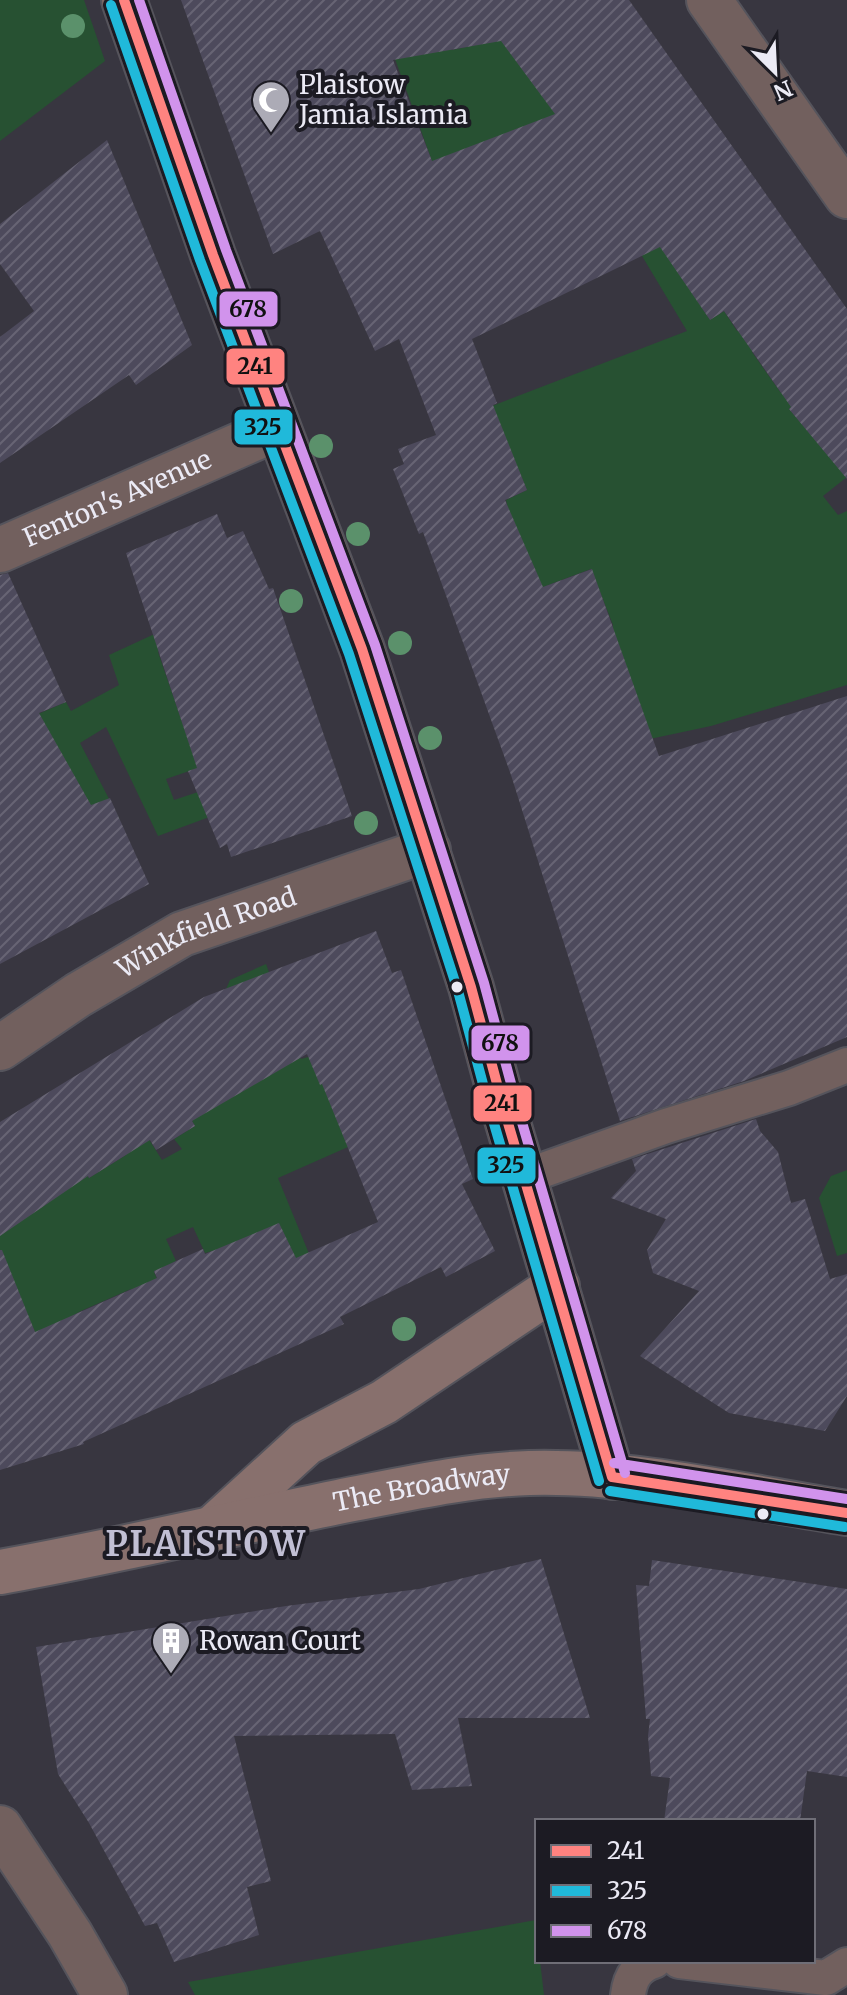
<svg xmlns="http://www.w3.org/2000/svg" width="847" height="1995" viewBox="0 0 847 1995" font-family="Merriweather,serif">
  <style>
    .green { fill: #275132 }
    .building { fill: url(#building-hatch); fill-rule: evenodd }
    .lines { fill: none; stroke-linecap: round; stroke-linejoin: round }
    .lane-casing { stroke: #55545c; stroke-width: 38 }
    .street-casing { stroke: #55545c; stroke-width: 48 }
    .secondary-casing { stroke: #55545c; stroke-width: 48 }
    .primary-casing { stroke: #55545c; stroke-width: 48 }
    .lane { stroke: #72605e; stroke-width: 34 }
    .street { stroke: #72605e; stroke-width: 44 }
    .secondary { stroke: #7e6966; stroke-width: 44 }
    .primary { stroke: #88706d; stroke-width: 44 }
    .bus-1-casing { stroke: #1c1b23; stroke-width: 16 }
    .bus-2-casing { stroke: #1c1b23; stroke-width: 16 }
    .bus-3-casing { stroke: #1c1b23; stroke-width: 16 }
    .bus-1 { stroke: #ff8380; stroke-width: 10 }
    .bus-2 { stroke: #20b9da; stroke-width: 10 }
    .bus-3 { stroke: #d193ec; stroke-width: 10 }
    .tree { fill: #5b916b }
    .bus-dot { fill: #ebeaf5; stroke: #1c1b23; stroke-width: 3 }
    .labels { text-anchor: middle; stroke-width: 8; stroke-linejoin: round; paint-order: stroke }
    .poi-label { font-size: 26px; fill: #ebeaf5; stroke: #1c1b23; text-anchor: start }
    .street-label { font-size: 26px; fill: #ebeaf5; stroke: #1c1b23 }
    .district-label { font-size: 34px; font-weight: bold; letter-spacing: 2px; fill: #c1bfd4; stroke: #1c1b23 }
    .line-badge { stroke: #1c1b23; stroke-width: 3 }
    .pale-badge-label { font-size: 22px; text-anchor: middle; font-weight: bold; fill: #111 }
  </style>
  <defs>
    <pattern id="building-hatch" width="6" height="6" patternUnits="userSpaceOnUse" patternTransform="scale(2)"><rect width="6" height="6" fill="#4d4a5c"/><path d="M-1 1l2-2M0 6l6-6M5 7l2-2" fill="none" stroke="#676474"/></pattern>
  </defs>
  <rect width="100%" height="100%" fill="#383640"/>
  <path class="green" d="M0,0H84L105,61L0,141Z
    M433,0L452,50L476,45L469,17L599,82L697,300L710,320L724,311L737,331L763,313L752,352L781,393L805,377L812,388L789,409L847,477L823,496L838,515L847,511V685L711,726L584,753L613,625L591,569L527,593L506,500L527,490L492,406L687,331L642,256L432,161L395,59Z
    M200,613L158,652L198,768L166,779L174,800L198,792L261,798L158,836L106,727L80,743L120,820L0,762L15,724L66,702L71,711L119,685L109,655Z
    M266,964L301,1059L308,1057L359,1070L348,1147L278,1178L312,1261L217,1250L205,1253L193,1227L166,1239L176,1261L154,1272L176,1322L150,1334L131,1289L81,1311L37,1337L31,1323L0,1369V1208L76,1158L89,1178L126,1155L136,1119L162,1160L182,1149L174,1139L195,1126L178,1097L230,980Z
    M847,1170V1253L837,1256L819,1198L831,1176Z
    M536,1920L537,1961H540L544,1995H195L188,1982Z"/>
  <path class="building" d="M181,0H629L847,309V479L789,409L791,407L724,311L710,320L660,247L472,339L497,403L493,405L527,490L505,500L543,587L592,569L659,756L847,696V1037L744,1081L620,1121L511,775L423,532L419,534L393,469L404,464L398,449L436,435L399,339L375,351L320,231L273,254ZM501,41L555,114L432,161L393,60Z
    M107,140L192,345L136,385L129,375L0,463V337L34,311L0,264V224Z
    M217,514L227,538L243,531L269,589L273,588L352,816L231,857L227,844L220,848L188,771L197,768L126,553Z
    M8,573L66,702L39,713L91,805L110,798L149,884L0,964V575Z
    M376,931L392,973L401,970L473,1179L462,1184L495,1251L446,1277L441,1267L340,1317L344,1324L83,1442L84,1444L0,1470V1250H2L35,1332L157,1278L154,1271L203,1249L205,1254L279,1223L296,1258L378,1222L322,1084L320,1085L307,1054L192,1121L195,1126L156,1150L150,1140L89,1178L88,1176L0,1236V1122L204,997Z
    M756,1119L760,1131L778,1152L791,1203L805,1199L830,1279L847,1274V1396L825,1431L729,1413L640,1356L699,1291L653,1273L647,1250L666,1219L611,1198L636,1171L632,1159Z
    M541,1559L590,1718H458L472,1786L412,1790L395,1734L234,1736L271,1881L247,1887L259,1935L174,1962L157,1923L145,1926L89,1823L58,1774L36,1647L286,1606L419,1589Z
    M652,1560L847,1589V1777L807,1771L800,1821H664L670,1778L651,1776L648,1736L650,1719H646L636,1585L649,1586Z"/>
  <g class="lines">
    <g class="lane-casing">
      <path id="lane" d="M524,1177L666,1126L789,1088L847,1065
        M679,1961L826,1978L847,1965
        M628,1995C630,1978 637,1966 654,1961"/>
    </g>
    <g class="street-casing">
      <g id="street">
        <path d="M709,0L847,196"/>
        <path id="s1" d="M0,550L278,428"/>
        <path id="s2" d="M0,1048L78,995L182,934L428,850"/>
        <path d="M0,1828L70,1934L105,1995"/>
      </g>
    </g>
    <g class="secondary-casing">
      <path id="secondary" d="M124,0L213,255L362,649L471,987L503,1106L612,1477"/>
    </g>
    <g class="primary-casing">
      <g id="primary">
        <path d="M214,1527L306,1443L384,1402L557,1286"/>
        <path id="s3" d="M0,1572C113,1552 225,1525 338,1502C401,1490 465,1475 529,1473C631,1470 746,1497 847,1513"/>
      </g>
    </g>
    <use href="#lane" class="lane"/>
    <use href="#street" class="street"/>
    <use href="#secondary" class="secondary"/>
    <use href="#primary" class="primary"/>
    <g class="bus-1-casing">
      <path id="bus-1" d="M124,0L213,255L362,649L471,987L503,1106L612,1477
        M612,1477L847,1513"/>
    </g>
    <g class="bus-2-casing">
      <path id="bus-2" d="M111,5L200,260L349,654L458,991L490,1110L599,1481
        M610,1491L845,1527"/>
    </g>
    <g class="bus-3-casing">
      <path id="bus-3" d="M139,0L226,250L375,645L484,983L516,1102L625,1473
        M614,1463L847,1499"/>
    </g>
    <use href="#bus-1" class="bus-1"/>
    <use href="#bus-2" class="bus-2"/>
    <use href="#bus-3" class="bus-3"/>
  </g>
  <g class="tree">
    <circle cx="73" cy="26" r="12"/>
    <circle cx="321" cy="446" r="12"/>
    <circle cx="358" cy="534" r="12"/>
    <circle cx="291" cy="601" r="12"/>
    <circle cx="400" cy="643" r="12"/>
    <circle cx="430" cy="738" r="12"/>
    <circle cx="366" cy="823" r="12"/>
    <circle cx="404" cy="1329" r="12"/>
  </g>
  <defs>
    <g id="mosque-pin" transform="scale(2)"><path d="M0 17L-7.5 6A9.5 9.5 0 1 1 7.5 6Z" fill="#acabb6" stroke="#1c1b23"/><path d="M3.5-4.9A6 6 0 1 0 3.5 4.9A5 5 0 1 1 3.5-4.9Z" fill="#fff"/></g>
    <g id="building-pin" transform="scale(2)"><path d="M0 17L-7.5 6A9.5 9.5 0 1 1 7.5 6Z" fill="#acabb6" stroke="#1c1b23"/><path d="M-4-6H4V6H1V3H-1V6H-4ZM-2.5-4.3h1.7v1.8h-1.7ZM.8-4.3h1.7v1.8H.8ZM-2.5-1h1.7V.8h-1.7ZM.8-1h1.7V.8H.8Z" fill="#fff"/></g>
  </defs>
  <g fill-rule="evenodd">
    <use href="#mosque-pin" x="271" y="100"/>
    <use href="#building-pin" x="171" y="1641"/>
  </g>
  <g class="bus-dot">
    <circle cx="457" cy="987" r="7"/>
    <circle cx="763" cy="1514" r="7"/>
  </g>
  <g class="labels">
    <g class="poi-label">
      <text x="299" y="94">Plaistow<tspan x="299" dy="30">Jamia Islamia</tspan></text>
      <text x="199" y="1650">Rowan Court</text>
    </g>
    <g class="street-label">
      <text dy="9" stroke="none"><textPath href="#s1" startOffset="128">Fenton's Avenue</textPath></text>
      <text dy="9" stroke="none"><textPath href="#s2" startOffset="238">Winkfield Road</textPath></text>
      <text dy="9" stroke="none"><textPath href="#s3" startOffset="430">The Broadway</textPath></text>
    </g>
    <g class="district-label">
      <text x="206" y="1556">PLAISTOW</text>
    </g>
  </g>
  <g class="line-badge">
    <rect x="218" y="290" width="61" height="38" rx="8" fill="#d193ec"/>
    <rect x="225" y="347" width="61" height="39" rx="8" fill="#ff8380"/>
    <rect x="233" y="408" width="61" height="38" rx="8" fill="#20b9da"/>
    <rect x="470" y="1024" width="61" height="38" rx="8" fill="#d193ec"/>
    <rect x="472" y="1084" width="61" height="39" rx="8" fill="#ff8380"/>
    <rect x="476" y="1146" width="61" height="39" rx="8" fill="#20b9da"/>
  </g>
  <g class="pale-badge-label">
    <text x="248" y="317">678</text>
    <text x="255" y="374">241</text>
    <text x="263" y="435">325</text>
    <text x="500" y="1051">678</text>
    <text x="502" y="1111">241</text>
    <text x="506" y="1173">325</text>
  </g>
  <rect x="535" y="1819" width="280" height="144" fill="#1c1b23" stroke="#6f6e77" stroke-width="2"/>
  <rect x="551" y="1845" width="40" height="12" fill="#ff8380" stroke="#6f6e77" stroke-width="2"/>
  <text x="607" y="1859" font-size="24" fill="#ebeaf5">241</text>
  <rect x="551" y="1885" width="40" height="12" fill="#20b9da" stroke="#6f6e77" stroke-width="2"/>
  <text x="607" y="1899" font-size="24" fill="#ebeaf5">325</text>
  <rect x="551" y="1925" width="40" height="12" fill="#d193ec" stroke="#6f6e77" stroke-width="2"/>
  <text x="607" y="1939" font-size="24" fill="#ebeaf5">678</text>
  <g transform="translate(775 72) rotate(156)" stroke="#1c1b23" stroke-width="6" paint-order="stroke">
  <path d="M0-6L14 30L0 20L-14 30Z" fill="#ebeaf5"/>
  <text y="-12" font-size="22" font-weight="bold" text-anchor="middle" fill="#ebeaf5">N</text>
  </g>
</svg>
